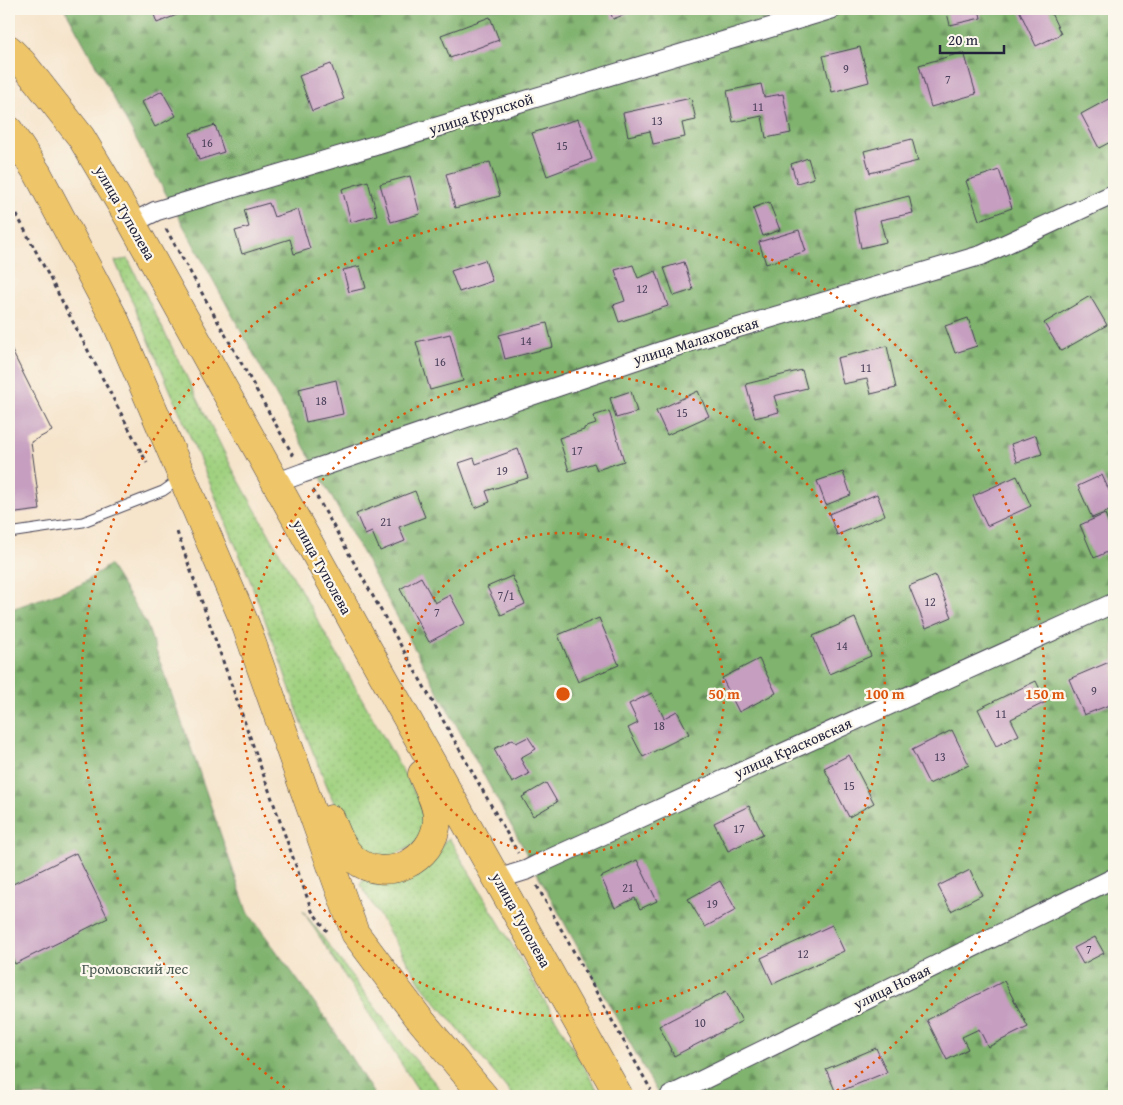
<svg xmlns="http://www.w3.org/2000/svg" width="1123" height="1105" viewBox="0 0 1123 1105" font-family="'Gentium Book Plus',serif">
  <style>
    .grass { fill: url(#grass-dots); stroke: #617a5e }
    .forest { fill: url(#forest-firs); stroke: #516a54 }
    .building { fill: #c69ec0 }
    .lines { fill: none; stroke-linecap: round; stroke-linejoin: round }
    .service-casing { stroke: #423f51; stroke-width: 11 }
    .minor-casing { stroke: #423f51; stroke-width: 21 }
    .primary-casing { stroke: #423f51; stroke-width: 29 }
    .path { stroke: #423f51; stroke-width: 3; stroke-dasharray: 4 4; stroke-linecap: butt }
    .service { stroke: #fff; stroke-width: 9 }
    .minor { stroke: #fff; stroke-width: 19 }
    .primary { stroke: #eec569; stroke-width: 28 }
    .ring { fill: none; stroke: #de560e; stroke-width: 2.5; stroke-dasharray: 2.5 5 }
    .labels { text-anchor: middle; stroke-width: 4.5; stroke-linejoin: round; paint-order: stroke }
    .number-label { font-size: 12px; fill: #4b415c }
    .street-label { font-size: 15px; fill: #22223b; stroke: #fbf7ec }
    .park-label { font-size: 15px; fill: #485750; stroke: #fbf7ec }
    .centre { fill: #de560e; stroke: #fbf7ec; stroke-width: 2.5 }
    .ring-label { font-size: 15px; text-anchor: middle; font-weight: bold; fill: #de560e; stroke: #fbf7ec; stroke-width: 4.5; stroke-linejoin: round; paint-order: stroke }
  </style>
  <defs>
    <pattern id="grass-dots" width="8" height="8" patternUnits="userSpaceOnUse" patternTransform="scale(1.25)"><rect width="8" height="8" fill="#a0d180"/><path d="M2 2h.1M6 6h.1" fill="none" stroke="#8ab370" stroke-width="1.8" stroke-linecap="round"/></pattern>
    <pattern id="forest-firs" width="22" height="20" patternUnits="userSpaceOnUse" patternTransform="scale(1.25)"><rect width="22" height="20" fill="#80b36e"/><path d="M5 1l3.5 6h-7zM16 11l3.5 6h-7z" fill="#68915c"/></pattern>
  </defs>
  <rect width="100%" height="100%" fill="#fbf7ec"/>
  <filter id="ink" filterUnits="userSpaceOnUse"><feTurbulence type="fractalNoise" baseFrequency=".02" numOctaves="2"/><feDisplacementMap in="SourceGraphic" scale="10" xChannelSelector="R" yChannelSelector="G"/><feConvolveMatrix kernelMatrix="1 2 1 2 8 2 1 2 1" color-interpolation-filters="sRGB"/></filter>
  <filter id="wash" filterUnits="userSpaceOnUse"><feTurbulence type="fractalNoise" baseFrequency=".0096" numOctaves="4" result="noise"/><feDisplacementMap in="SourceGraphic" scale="20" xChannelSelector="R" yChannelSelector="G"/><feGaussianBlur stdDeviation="1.12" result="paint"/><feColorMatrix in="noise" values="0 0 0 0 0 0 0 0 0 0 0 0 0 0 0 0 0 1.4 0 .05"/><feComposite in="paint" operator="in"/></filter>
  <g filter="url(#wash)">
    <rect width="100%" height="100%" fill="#f6e4cb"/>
    <path class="grass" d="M128,259L233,470L424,809L425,822L417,844L386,859L364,852L344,827L306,735L279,657L250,580L198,455L115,261Z
      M449,838L601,1096H513L421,984L360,884L362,881L367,879H404L422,871L435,859L444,842Z
      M303,911L408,1051L446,1096H422Z"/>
    <path class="forest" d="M65,9H1114V1096H659Z
      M109,565L146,623L191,748L247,911L330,1024L375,1096H9V610L80,585Z"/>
    <g id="blocks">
      <path class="building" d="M152,9H183L184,12L157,23Z
        M609,9H639L613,19Z
        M946,9H979L981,18L950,25Z
        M1021,9H1049L1061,34L1036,46L1019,10Z
        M490,17L499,40L450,58L441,35Z
        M860,47L869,82L832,92L823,56Z
        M964,52L976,94L931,107L919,65Z
        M331,64L344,99L312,111L299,76Z
        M761,84L764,97L783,94L791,133L766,138L762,116L733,122L727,91Z
        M162,91L176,116L155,127L142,102Z
        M1114,96V140L1099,148L1081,114Z
        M691,98L696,120L682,123L685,137L653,144L650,131L628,136L623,113Z
        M578,119L592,159L547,176L532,133Z
        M215,125L224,152L199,160L190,133Z
        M912,139L918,161L870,173L864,151Z
        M808,158L814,178L797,183L791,164Z
        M490,162L500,196L455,208L446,174Z
        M999,170L1012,208L979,220L966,181Z
        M410,176L420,214L391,222L380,184Z
        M368,181L377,215L351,222L342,189Z
        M909,196L913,213L880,220L886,242L861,248L854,210Z
        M769,202L780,230L763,236L753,208Z
        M269,203L274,217L298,209L310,249L294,254L290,239L242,254L235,231L249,227L244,210Z
        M799,230L806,251L766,264L759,242Z
        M485,260L492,281L459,292L451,271Z
        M684,262L693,290L674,296L664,268Z
        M633,265L638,278L656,271L668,306L619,322L613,305L625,301L615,270Z
        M360,266L366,288L349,292L343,270Z
        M1090,296L1107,325L1061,351L1044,323Z
        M968,318L977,346L955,353L945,326Z
        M547,323L553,347L505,359L499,335Z
        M450,334L463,381L430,390L416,342Z
        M9,345L52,431L31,442L40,510L9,514Z
        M887,346L896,388L871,394L867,379L843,384L837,358Z
        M802,370L807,388L774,396L779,412L755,418L746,384Z
        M336,380L343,414L306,422L299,389Z
        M631,391L637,412L616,418L610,398Z
        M698,391L709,416L667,435L656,411Z
        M609,411L624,461L597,470L594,463L569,471L559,438L584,430V428L596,424L593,416Z
        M1036,435L1042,454L1017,462L1011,444Z
        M518,449L528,478L486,491L490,502L475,508L459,463L474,458L476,464Z
        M843,472L851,495L826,505L817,481Z
        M1102,475L1114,501V509L1092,518L1078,486Z
        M1017,476L1031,506L987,526L973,496Z
        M415,491L425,517L399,527L405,541L380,551L372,532L365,535L356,514Z
        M877,494L885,515L837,535L829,514Z
        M1105,514L1114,536V549L1094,558L1080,525Z
        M935,575L952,617L926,628L909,586Z
        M512,576L525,604L501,615L487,587Z
        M421,577L435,603L450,595L465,623L429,642L400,589Z
        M599,618L619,665L578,682L558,635Z
        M855,618L871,656L829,674L813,636Z
        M759,659L776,693L739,712L722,678Z
        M1114,660V703L1084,715L1069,679Z
        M1036,681L1046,702L1011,719L1019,735L996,746L978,709Z
        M652,693L664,718L677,711L689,734L643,757L628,728L638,723L629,704Z
        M952,730L969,765L929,784L912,750Z
        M528,737L536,749L520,758L529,774L512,783L494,749L513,739L516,743Z
        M849,755L874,803L849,817L824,768Z
        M546,783L557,802L533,816L522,797Z
        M749,806L763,834L728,851L714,823Z
        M76,853L108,918L15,964L9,953V886Z
        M637,860L657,901L640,909L635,898L615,908L601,877Z
        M970,870L982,895L951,911L938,886Z
        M720,881L736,910L705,927L688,899Z
        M832,925L844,951L773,984L761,958Z
        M1095,937L1104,953L1083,964L1074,948Z
        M1004,981L1028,1027L988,1047L979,1029L962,1037L968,1049L947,1060L927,1020Z
        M726,991L742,1021L674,1056L659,1026Z
        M876,1048L887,1072L836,1093L826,1069Z"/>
    </g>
  </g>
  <g filter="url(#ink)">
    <use href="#blocks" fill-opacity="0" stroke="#423f51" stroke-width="1"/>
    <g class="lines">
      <g class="service-casing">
        <path id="service" d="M9,533L83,522L163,491L180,479"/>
      </g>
      <g class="minor-casing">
        <path id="minor" d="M132,223L156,211L832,9
          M276,483L303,473L683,344L982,255L1114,194
          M498,879L527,870L543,862L1114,603
          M670,1096L1114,878"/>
      </g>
      <g class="primary-casing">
        <path id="primary" d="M9,49L22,62L81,137L132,223L368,649L619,1096
          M9,130L38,174L116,322L246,626L355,933L418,1017L484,1096
          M331,819C337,833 341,848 354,859C385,885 434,861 437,821C438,805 428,789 422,774"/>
      </g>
      <path class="path" d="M9,200L147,463
        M166,229L294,457
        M313,490L518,853
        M177,532L312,911L327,931
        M537,886L651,1090"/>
      <use href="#service" class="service"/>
      <use href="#minor" class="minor"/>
      <use href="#primary" class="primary"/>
    </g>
  </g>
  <g class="ring">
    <circle cx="563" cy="694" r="161"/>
    <circle cx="563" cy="694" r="322"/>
    <path d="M297 1096A482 482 0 1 1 829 1096"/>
  </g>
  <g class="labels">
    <g class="number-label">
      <text x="846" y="73">9</text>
      <text x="948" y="84">7</text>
      <text x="758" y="111">11</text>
      <text x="657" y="125">13</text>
      <text x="207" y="147">16</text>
      <text x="562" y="150">15</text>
      <text x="642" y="293">12</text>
      <text x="526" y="345">14</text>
      <text x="440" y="366">16</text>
      <text x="866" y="372">11</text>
      <text x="321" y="405">18</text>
      <text x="682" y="417">15</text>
      <text x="577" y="455">17</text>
      <text x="502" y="475">19</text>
      <text x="386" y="526">21</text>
      <text x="506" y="600">7/1</text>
      <text x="930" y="606">12</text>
      <text x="437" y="617">7</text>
      <text x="842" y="650">14</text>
      <text x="1094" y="695">9</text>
      <text x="1001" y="718">11</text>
      <text x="659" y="730">18</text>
      <text x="940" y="761">13</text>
      <text x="849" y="790">15</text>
      <text x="739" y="833">17</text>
      <text x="628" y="892">21</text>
      <text x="712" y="908">19</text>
      <text x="1089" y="954">7</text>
      <text x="803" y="958">12</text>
      <text x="700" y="1027">10</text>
    </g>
    <g class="street-label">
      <text transform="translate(481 114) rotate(-17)" y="5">улица Крупской</text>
      <text transform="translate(125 213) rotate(60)" y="5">улица Туполева</text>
      <text transform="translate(696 341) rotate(-17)" y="5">улица Малаховская</text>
      <text transform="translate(322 567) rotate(61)" y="5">улица Туполева</text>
      <text transform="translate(793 748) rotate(-24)" y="5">улица Красковская</text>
      <text transform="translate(521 920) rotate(61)" y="5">улица Туполева</text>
      <text transform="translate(892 987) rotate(-26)" y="5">улица Новая</text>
    </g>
    <g class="park-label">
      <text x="135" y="974">Громовский лес</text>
    </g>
  </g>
  <circle cx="563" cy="694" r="8" class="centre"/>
  <g class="ring-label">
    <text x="724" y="699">50 m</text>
    <text x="885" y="699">100 m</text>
    <text x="1045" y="699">150 m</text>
  </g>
  <rect width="1123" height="1105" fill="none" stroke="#fbf7ec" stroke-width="30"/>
  <path d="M940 45v8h64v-8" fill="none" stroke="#22223b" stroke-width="2.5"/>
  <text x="948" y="45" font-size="15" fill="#22223b" stroke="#fbf7ec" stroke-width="4" paint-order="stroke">20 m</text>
</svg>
